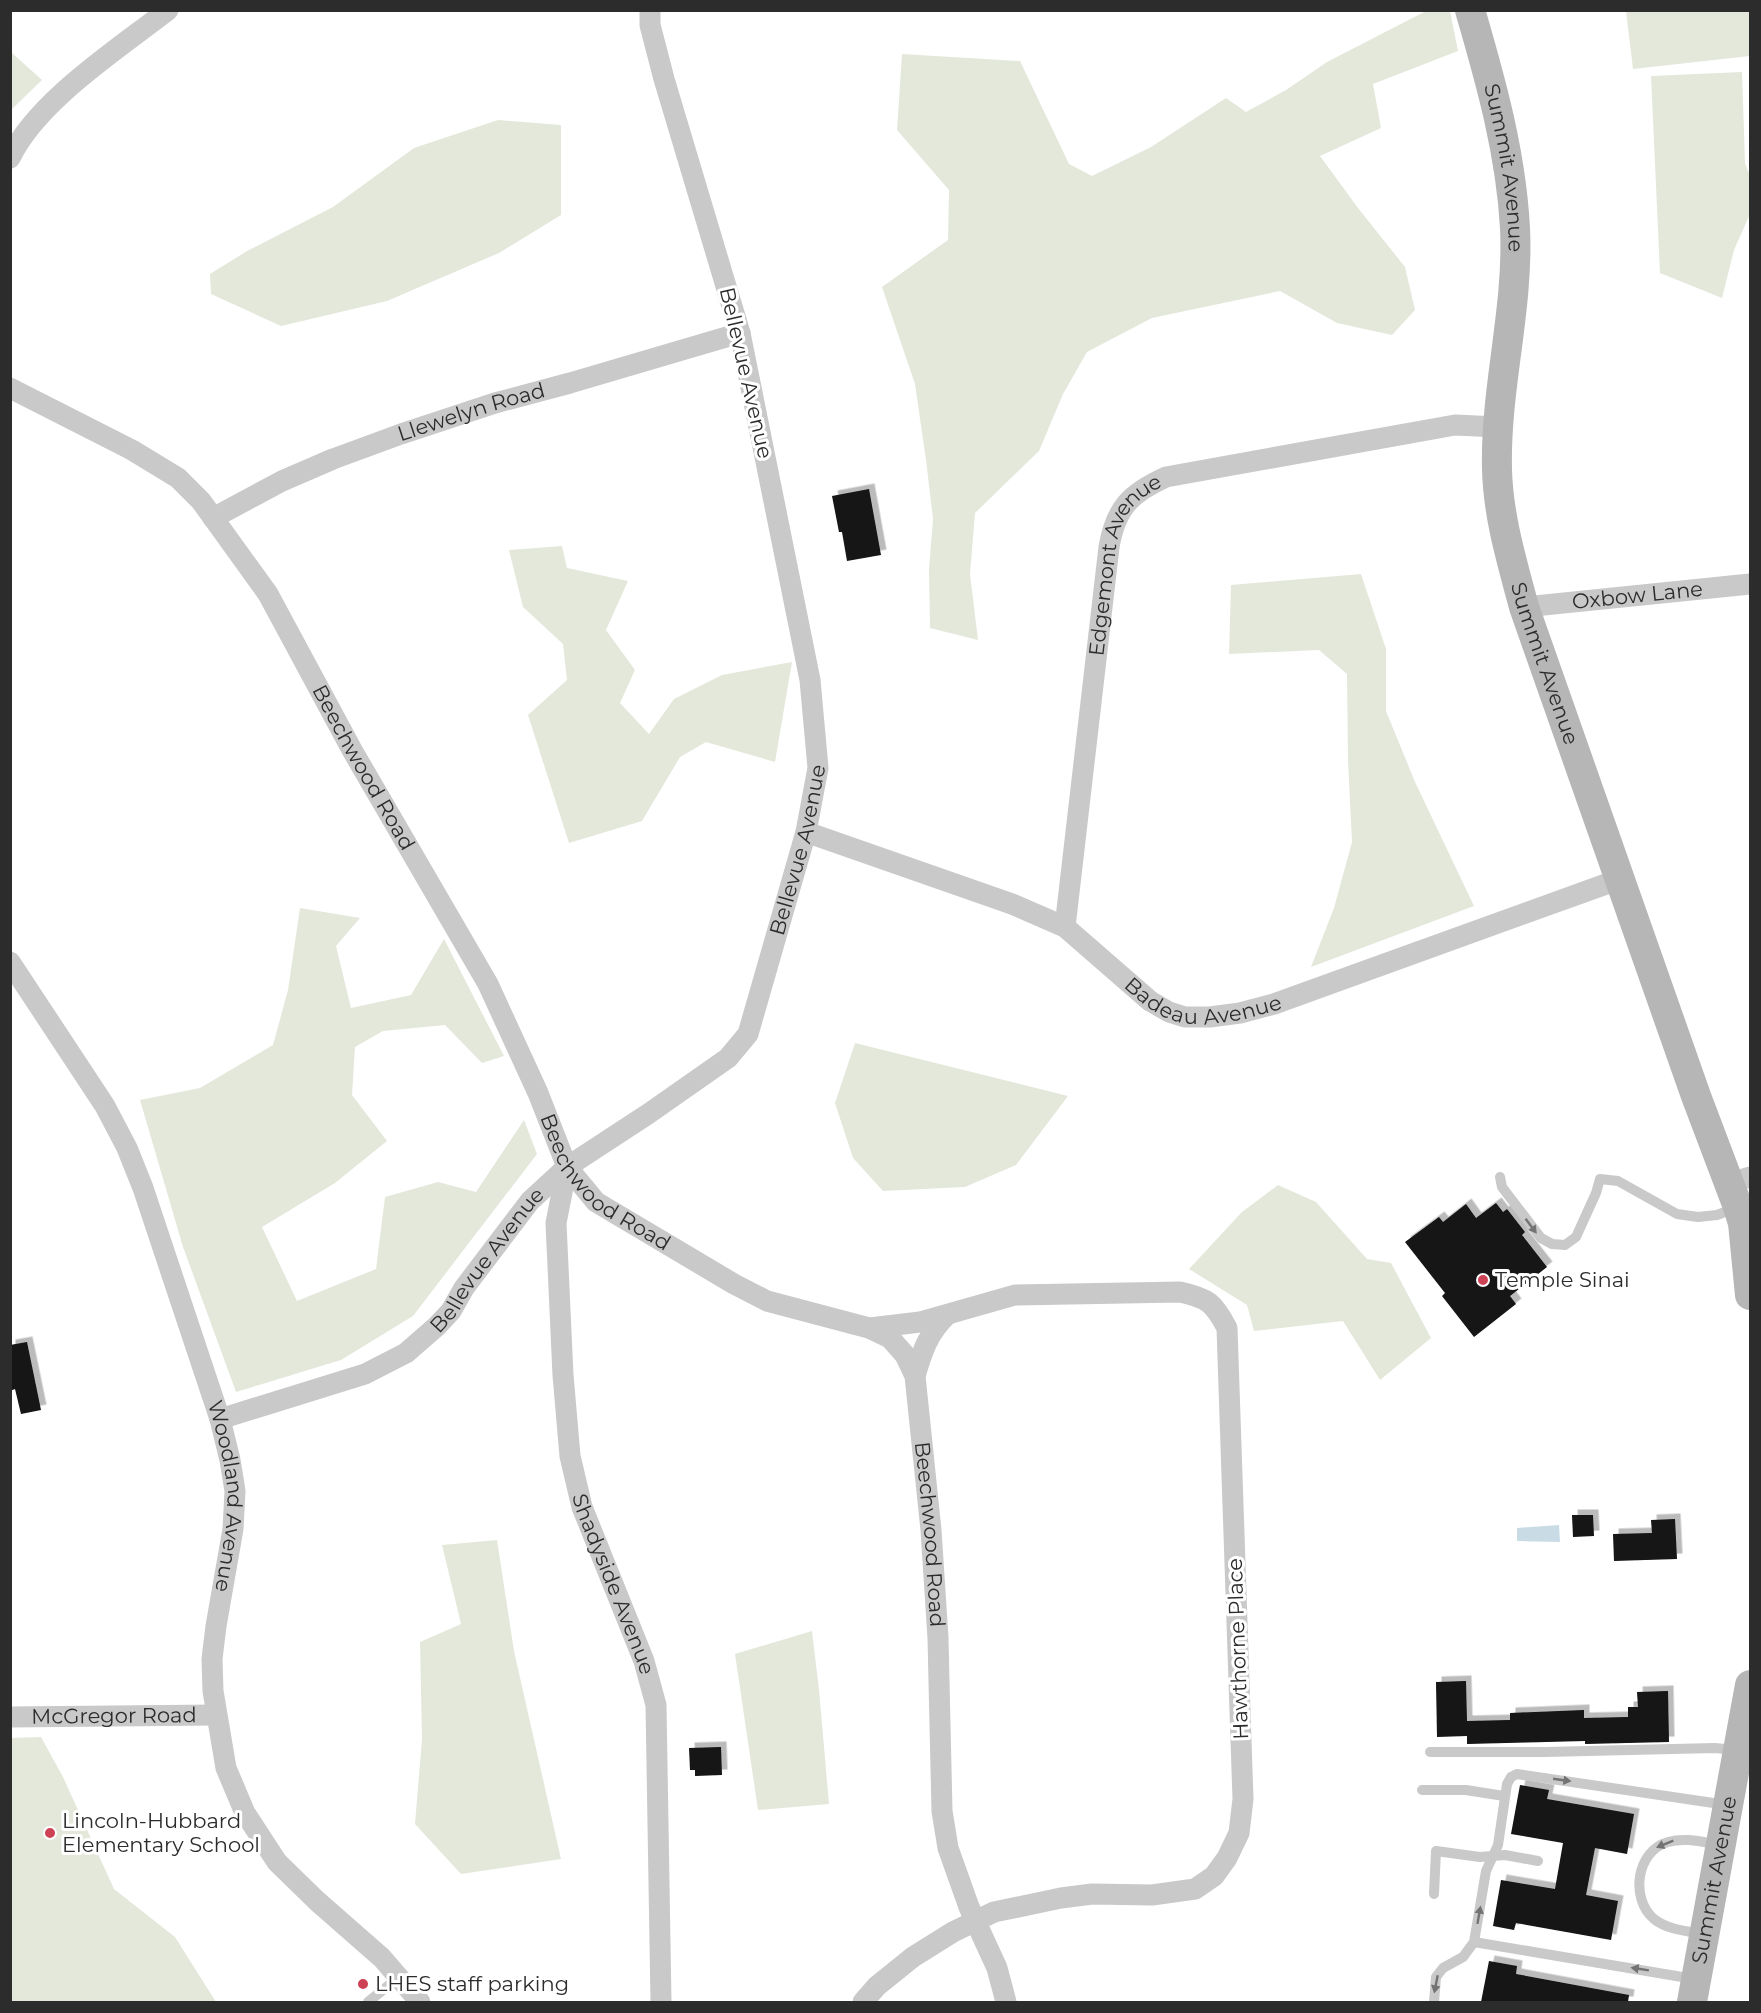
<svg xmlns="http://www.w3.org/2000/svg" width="1761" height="2013" viewBox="0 0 1761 2013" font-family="Montserrat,sans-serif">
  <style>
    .green { fill: #e3e8db }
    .water { fill: #c9dce6 }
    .building { fill: #131313; filter: url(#shadow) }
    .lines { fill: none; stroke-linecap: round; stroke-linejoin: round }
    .lane { stroke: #c9c9c9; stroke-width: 10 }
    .street { stroke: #c9c9c9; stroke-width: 21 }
    .secondary { stroke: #b6b6b6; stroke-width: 30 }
    .oneway { fill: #737373 }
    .poi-dot { fill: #ce4256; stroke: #fff; stroke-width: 2 }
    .labels { text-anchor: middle; stroke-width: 6; stroke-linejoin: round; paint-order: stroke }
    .street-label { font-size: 21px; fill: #2c2c2c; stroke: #fff }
    .poi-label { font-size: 21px; fill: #2c2c2c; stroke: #fff; text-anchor: start }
  </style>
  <defs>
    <filter id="shadow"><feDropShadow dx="5.5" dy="-5.5" stdDeviation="0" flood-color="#0004"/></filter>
  </defs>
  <rect width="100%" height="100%" fill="#fff"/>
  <path class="green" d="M1428,10L1450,11L1458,51L1373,84L1381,128L1320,156L1358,208L1405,267L1415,310L1392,335L1337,323L1280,291L1152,318L1087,352L1063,394L1039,451L975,513L970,574L978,640L930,628L929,569L933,519L926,460L915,384L882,287L948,240L949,190L897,130L902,54L1020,61L1069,164L1092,176L1151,147L1226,98L1246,112L1286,90L1327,62Z
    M1626,11H1750V56L1633,69Z
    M11,52L42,80L11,110H10Z
    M1742,72L1745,163L1750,176V214L1734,250L1722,298L1660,273L1651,76Z
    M498,120L561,125V215L499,253L387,301L281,326L211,294L210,274L247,251L333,207L414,148Z
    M562,546L567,568L628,581L606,630L635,670L620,703L649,734L674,699L722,675L792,662L775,762L706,742L680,757L642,821L569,843L528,715L567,680L563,644L523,607L509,550Z
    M1361,574L1386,649V711L1415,782L1474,906L1311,967L1334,908L1352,842L1348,760L1347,674L1319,650L1229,654L1231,585Z
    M300,908L360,918L336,946L351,1008L411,995L444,939L504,1056L482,1063L445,1025L383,1031L355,1047L352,1095L387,1141L335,1183L262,1227L297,1301L376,1269L385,1197L438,1182L476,1192L524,1120L537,1154L413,1316L341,1360L236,1392L183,1247L140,1100L200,1088L273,1045L288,990Z
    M855,1043L1068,1096L1016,1165L965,1187L883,1191L853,1158L835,1103Z
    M1278,1185L1316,1202L1367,1259L1391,1263L1431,1338L1380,1380L1343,1321L1254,1331L1247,1305L1189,1269L1242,1212Z
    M497,1540L514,1651L561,1859L461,1874L415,1824L422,1739L420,1642L461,1624L442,1545Z
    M812,1631L819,1690L829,1804L758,1810L735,1654Z
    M41,1737L63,1777L114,1889L175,1937L216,2002H11V1738Z"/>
  <path class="water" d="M1559,1525L1560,1542L1517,1541V1528Z"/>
  <path class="building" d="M869,489L881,555L847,561L842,532H839L832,496Z
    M1496,1203L1503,1212L1507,1209L1525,1232L1522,1235L1547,1267L1510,1296L1516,1304L1474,1337L1442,1296L1445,1293L1405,1242L1439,1217L1443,1222L1466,1204L1476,1218Z
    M27,1342L41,1410L21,1414L15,1389L10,1391V1345Z
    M1572,1515H1593L1594,1536L1573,1537Z
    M1675,1519L1677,1559L1614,1561L1613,1534L1652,1533L1651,1520Z
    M1466,1681L1467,1721L1510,1720V1713L1584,1710V1718L1628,1717V1707H1638L1637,1692L1668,1691L1669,1742L1585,1744V1741L1467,1744V1736L1437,1737L1436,1682Z
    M721,1747L722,1775L695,1776V1770H690L689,1748Z
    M1520,1785L1549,1790L1547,1799L1634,1814L1627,1854L1595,1848L1586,1895L1618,1901L1611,1940L1516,1923L1514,1930L1493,1926L1501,1880L1555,1889L1563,1843L1511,1834Z
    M1489,1961L1517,1966L1516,1974L1629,1995L1628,2002H1481Z"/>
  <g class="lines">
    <path class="lane" d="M1500,1177L1502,1187L1541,1238L1552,1244L1565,1245L1576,1237L1596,1193L1600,1179L1618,1181L1677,1214L1698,1217L1717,1215L1735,1208
      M1430,1752H1545L1715,1748L1735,1750
      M1422,1790H1466L1504,1796
      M1434,1894L1436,1851L1480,1857L1505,1855L1538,1861
      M1703,1934C1687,1931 1668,1930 1654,1919C1630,1899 1636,1851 1668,1842C1685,1837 1702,1842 1719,1845
      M1694,1979L1474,1942L1486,1871L1498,1845L1507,1784L1511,1777L1517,1774L1727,1805
      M368,2002L399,1977
      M1434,2002L1436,1977L1443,1968L1463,1957L1474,1942"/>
    <g class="street">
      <path d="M10,158C37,101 118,49 168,10"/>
      <path id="s1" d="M10,388L132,450L178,478L201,501L268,594L352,750L488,984L538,1093L567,1167L596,1202L734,1284L767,1301L869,1328L890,1338L905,1355L915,1376L931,1530L938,1638L942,1811L948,1848L969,1907L997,1968L1006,2002"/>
      <path id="s2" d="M213,518L282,481L333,459L401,434L495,403L570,383L740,333"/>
      <path id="s3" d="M1524,607L1750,584"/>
      <path id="s4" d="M806,832L1012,904L1065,927L1150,1001L1169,1012L1185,1017H1210L1240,1013L1274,1004L1620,879"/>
      <path id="s5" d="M1065,927L1109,547C1116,507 1131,493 1166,477L1455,425L1498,427"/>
      <path id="s6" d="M10,962L105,1106L127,1148L143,1188L220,1419L230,1460L235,1491L233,1529L216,1626L212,1659L213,1691L226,1768L245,1813L277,1862L317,1901L382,1958L420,2002"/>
      <path id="s7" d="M567,1167L556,1223L563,1375L570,1456L582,1507L644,1661L656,1705L661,2002"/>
      <path d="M1729,1183L1750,1177"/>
      <path d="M915,1376C922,1352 928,1333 947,1315"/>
      <path id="s8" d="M220,1419L365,1374L406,1353L437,1326L451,1311L464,1288L530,1201L567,1167L648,1114L728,1058L748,1034L806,832L818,768L810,680L740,333L664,79L650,25V10"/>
      <path id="s9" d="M10,1717L216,1715"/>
      <path d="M863,2002L877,1986L913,1957L953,1932L994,1912L1061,1898L1092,1894L1152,1895L1195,1889L1214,1876L1227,1858L1239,1833L1243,1799L1227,1328C1214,1303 1208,1298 1180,1292L1015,1295L920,1322L870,1328"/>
    </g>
    <g class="secondary">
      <path id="s10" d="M1470,10C1491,82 1511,153 1515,228C1519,309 1495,388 1497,469C1498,516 1512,562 1524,607L1696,1096L1738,1207L1743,1223L1750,1295"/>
      <path id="s11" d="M1692,2002L1750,1685"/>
    </g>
  </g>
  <defs><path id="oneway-solid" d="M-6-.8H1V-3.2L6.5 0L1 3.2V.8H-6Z" transform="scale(1.5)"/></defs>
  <g class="oneway">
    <use href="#oneway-solid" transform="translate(1531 1226) rotate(53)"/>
    <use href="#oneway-solid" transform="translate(1562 1780) rotate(8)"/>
    <use href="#oneway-solid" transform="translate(1665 1844) rotate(158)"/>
    <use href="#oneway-solid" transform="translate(1479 1915) rotate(-80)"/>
    <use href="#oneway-solid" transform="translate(1640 1969) rotate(-171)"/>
    <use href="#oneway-solid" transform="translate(1436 1984) rotate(101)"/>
  </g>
  <g class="poi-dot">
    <circle cx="1483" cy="1280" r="6"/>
    <circle cx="50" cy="1833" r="6"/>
    <circle cx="363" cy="1984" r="6"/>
  </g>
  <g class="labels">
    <g class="street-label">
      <text dy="7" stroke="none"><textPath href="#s10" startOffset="162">Summit Avenue</textPath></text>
      <text transform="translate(746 373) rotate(77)" y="7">Bellevue Avenue</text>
      <text dy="7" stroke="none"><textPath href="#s2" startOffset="280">Llewelyn Road</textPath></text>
      <text dy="7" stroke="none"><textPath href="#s5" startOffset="372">Edgemont Avenue</textPath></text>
      <text dy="7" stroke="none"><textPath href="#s3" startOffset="114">Oxbow Lane</textPath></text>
      <text dy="7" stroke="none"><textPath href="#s10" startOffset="666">Summit Avenue</textPath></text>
      <text dy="7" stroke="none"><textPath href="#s1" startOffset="536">Beechwood Road</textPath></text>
      <text dy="7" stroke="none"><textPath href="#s8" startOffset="862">Bellevue Avenue</textPath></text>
      <text dy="7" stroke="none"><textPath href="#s4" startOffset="442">Badeau Avenue</textPath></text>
      <text dy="7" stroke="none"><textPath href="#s1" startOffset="1022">Beechwood Road</textPath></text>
      <text dy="7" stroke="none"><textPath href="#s8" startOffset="322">Bellevue Avenue</textPath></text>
      <text dy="7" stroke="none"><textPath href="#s6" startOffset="585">Woodland Avenue</textPath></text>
      <text dy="7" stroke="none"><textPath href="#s1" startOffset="1562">Beechwood Road</textPath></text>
      <text dy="7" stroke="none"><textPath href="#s7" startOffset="426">Shadyside Avenue</textPath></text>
      <text transform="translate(1238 1649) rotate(-92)" y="7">Hawthorne Place</text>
      <text dy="7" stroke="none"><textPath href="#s9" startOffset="104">McGregor Road</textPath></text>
      <text dy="7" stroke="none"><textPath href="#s11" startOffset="124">Summit Avenue</textPath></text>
    </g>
    <g class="poi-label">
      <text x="1495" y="1287">Temple Sinai</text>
      <text x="62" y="1828">Lincoln-Hubbard<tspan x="62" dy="24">Elementary School</tspan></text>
      <text x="375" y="1991">LHES staff parking</text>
    </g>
  </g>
  <rect width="1761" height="2013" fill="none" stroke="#2c2c2c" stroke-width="24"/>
</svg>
